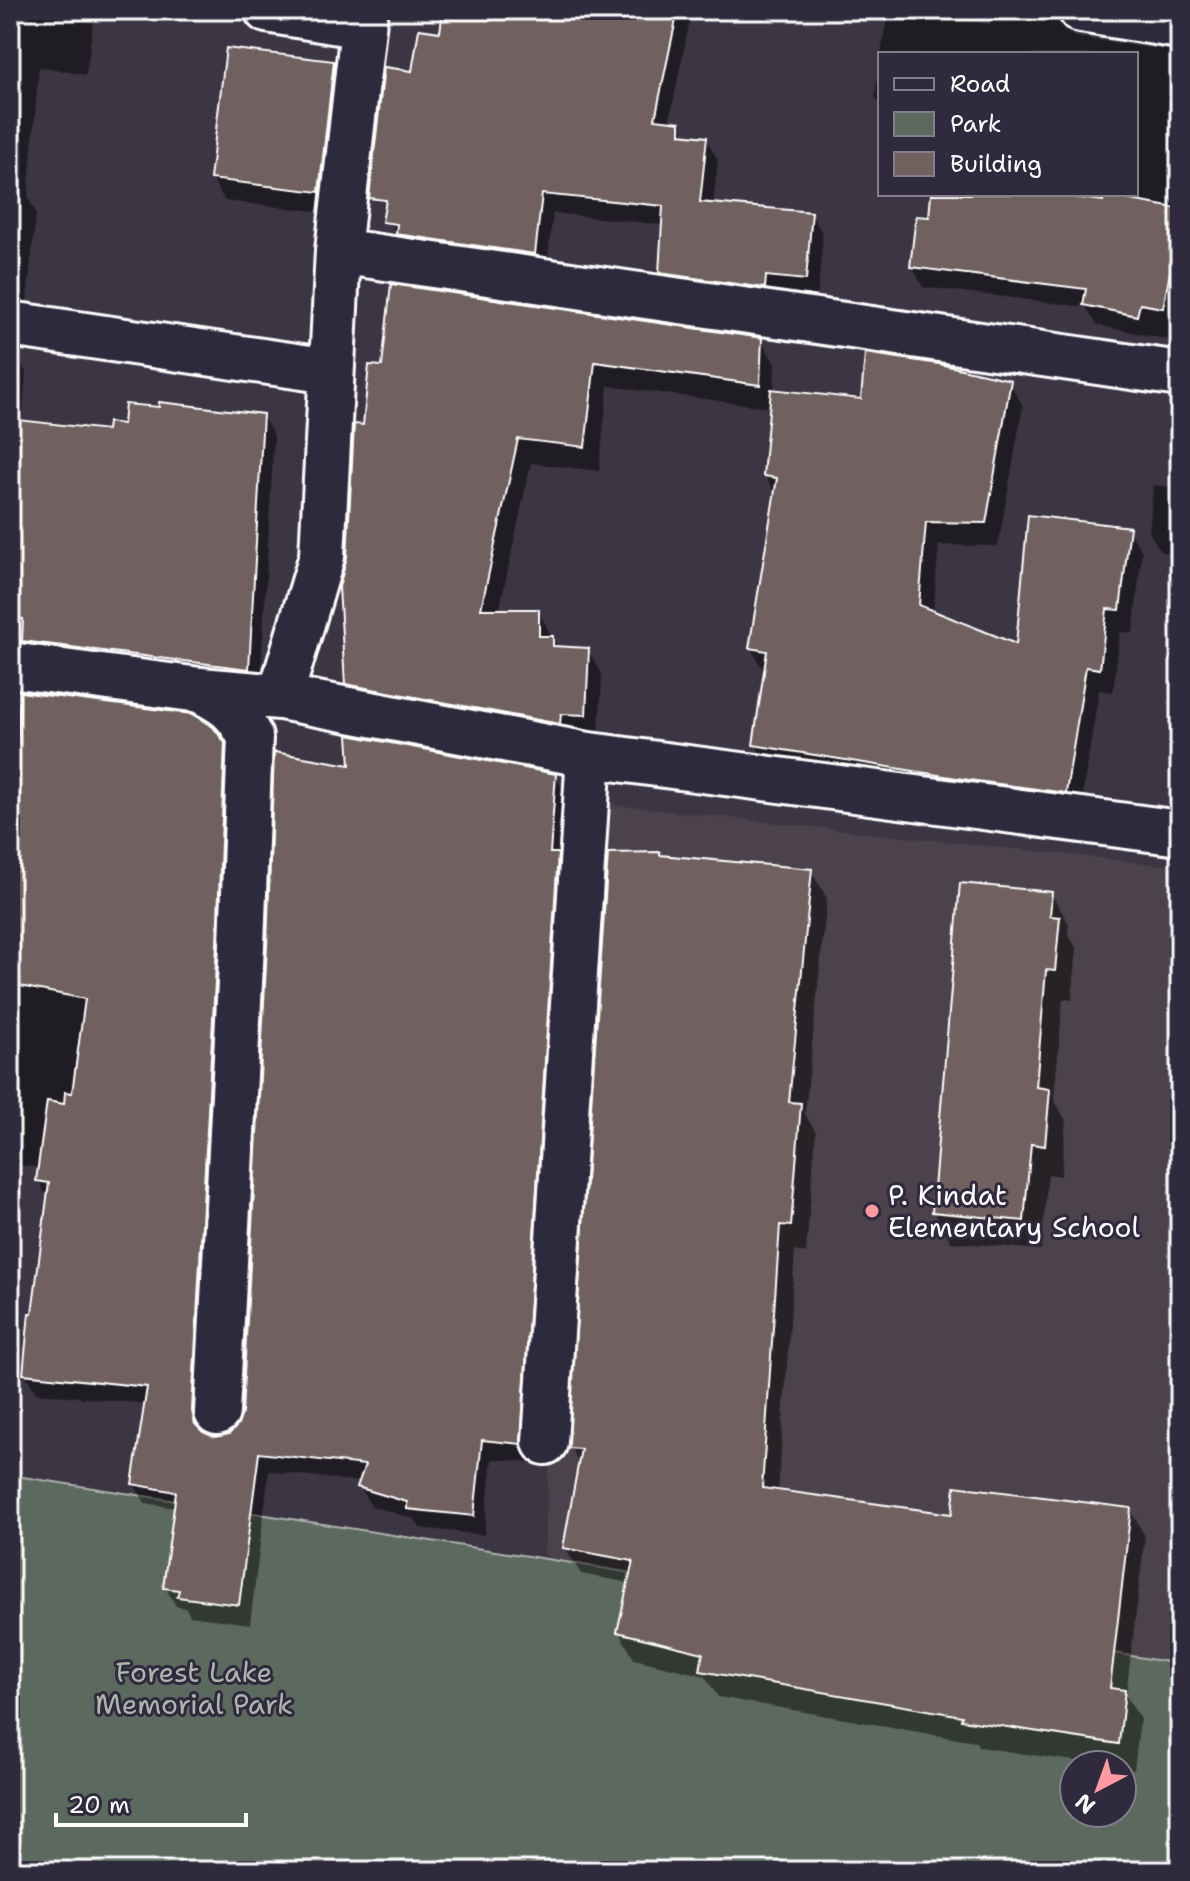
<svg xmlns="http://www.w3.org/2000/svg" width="1190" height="1881" viewBox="0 0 1190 1881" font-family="'Shantell Sans',sans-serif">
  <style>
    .built { fill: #4c424c }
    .green { fill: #5c695e; stroke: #aeb4ae; stroke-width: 2; fill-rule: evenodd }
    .shadow { fill: #0007 }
    .building { fill: #70615e; stroke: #fff; stroke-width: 2 }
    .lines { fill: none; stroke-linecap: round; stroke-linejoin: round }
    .minor-casing { stroke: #fff; stroke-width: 50 }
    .minor { stroke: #2f2a3d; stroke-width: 44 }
    .poi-dot { fill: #ff9aa2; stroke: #2f2a3d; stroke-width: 3 }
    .labels { text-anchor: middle; stroke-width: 6; stroke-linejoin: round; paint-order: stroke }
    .poi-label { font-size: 28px; fill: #fff; stroke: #2f2a3d; text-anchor: start }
    .park-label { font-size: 28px; fill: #aeb4ae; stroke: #2f2a3d }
  </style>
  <rect width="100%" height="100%" fill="#3c3544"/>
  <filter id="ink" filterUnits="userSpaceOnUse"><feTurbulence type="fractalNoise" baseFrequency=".0125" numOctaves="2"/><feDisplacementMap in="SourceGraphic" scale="16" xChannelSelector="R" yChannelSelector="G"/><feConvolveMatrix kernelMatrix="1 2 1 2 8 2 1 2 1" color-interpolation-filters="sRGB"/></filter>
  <g filter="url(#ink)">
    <path class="built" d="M587,802L1180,867V1664L553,1560L544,1554Z"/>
    <path class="green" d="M10,1475L553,1560L1180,1664V1871H10ZM1074,1765H1122V1813H1074Z"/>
    <path class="shadow" d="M29,10H95L86,75L39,67L28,198L36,213L25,319L10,321V17L28,19Z
      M445,10H692L669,123L679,124L686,137L706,139L718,160L713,205L811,214L823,234L817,300L673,293L661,272L664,225L553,213L546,274L402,243L390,222L441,34Z
      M888,10L990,24L991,10H1079L1067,27L1068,33L1076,37L1180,52V342L1097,325L1086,307L923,287L912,266L931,220L933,194H1136V54H881Z
      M323,62L335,83L324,212L225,201L212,179Z
      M880,64V105L875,96Z
      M761,340L775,364L774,392L863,401L1009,382L1023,406L998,546L939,545L933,613L1017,647L1128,529L1142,552L1133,633L1120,632L1113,692L1099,690L1079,816L769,768L755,744L764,672L751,648L776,495L765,476L772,408L608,386L599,471L531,463L499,611H538L558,648L588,650L602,674L599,739L370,709L346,667L349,558L371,367Z
      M10,350L14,352L26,372L22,423L109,432L124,426L262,416L274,435L261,670L30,629L10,590Z
      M1153,485L1180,488V554L1161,552L1149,532Z
      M223,744L235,764L227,964L202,1431L215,1439L230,1436L240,1426L352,768L555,776L566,795L568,874L531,1462L492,1459L484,1535L420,1528L415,1519L371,1506L360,1487L361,1482L269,1471L250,1624L190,1616L186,1608L176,1606L165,1587L176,1508L145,1503L134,1484L147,1404L36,1393L25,1374L49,1200L38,1181L40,1167L10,1165V806Z
      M661,857L811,871L827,898L805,1114L816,1132L806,1253L795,1251L778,1492L953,1517L1130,1510L1145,1536L1126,1696L1140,1719L1134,1770L1122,1768V1765H1101L979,1747L976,1742L718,1697L705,1676L634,1659L619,1632L630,1583L581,1574L565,1548L580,1465L571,1448Z
      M1051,893L1069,924L1068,934L1077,949L1072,1000L1063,999L1054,1099L1066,1121L1061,1176L1048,1174L1041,1250L951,1242L934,1212Z"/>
    <path class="building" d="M443,10H678L655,119L680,122V134L707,137L700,202L812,212L806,280L766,276L765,288L659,273L663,206L542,194L535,254L396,234L397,224L382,222L386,200L369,198L384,67L412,71L419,29L440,32Z
      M226,48L334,61L319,192L210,179Z
      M931,194H1047L1103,201L1104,195L1180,209V222L1163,308L1140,304L1137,316L1083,305L1086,289L910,267L916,216L929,217Z
      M391,284L762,338L760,385L595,362L585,447L518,439L481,609H539V636H553V646L589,648L586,715L561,714L560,724L345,684L339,587L347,557L354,424L363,425L369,365L382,366Z
      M865,353L939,364L1011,380L986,523L926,522L919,605L1016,644L1028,515L1130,527L1120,610L1107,609L1100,669L1086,667L1066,793L969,780L753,745L767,651L749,648L777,478L763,476L771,389L861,399Z
      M159,402L263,414L249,669L22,641L23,619H10V419L107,430L108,422L123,424L125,404L159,407Z
      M20,692L192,714L213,727L225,743L217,944L192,1411L195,1424L203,1432L215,1437L229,1434L238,1425L242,1413L267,946L274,752L350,765L348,735L556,774L550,853H558L521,1444L482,1440L474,1516L407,1509V1502L357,1487L365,1465L259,1453L239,1605L177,1597L179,1590L163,1588L176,1492L132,1484L147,1387L23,1374L29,1313H32L49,1183L36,1181L47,1101L64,1104L65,1092L72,1093L85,999L10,984V804L14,805Z
      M660,852V855L812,869L789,1102L801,1103L791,1226L780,1225L762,1488L952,1514L955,1486L1131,1508L1110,1688L1125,1690L1119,1744L961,1720L962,1716L700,1671L703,1653L617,1632L633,1561L563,1548L581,1449L568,1448L608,853Z
      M960,883L1052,892L1050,916L1060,917L1055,971L1046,970L1036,1087L1050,1089L1045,1146L1031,1144L1024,1221L932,1212Z"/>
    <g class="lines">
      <g class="minor-casing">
        <path id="minor" d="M267,10L363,26
          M1081,10L1180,26
          M338,251L1180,374
          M10,324L330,371
          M10,665L200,690L280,697L589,755L1180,833
          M200,690C227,704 236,710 250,737L242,945L217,1412
          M280,697L322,556L338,251L365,10
          M545,1442L589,755"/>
      </g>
      <use href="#minor" class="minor"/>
    </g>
  </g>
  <circle class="poi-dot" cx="872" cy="1211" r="8"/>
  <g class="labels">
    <g class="poi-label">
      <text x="888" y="1205">P. Kindat<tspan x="888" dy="32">Elementary School</tspan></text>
    </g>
    <g class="park-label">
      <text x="194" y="1682">Forest Lake<tspan x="194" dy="32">Memorial Park</tspan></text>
    </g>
  </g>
  <rect width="1190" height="1881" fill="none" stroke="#2f2a3d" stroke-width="40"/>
  <rect x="20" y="20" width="1150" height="1841" fill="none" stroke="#fff" stroke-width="3" filter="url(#ink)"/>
  <rect x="878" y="52" width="260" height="144" fill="#2f2a3d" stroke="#827f8b" stroke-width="2"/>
  <rect x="894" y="78" width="40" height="12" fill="#2f2a3d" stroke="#827f8b" stroke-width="2"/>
  <text x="950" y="92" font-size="24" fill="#ffffff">Road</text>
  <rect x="894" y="112" width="40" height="24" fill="#5c695e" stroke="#827f8b" stroke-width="2"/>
  <text x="950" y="132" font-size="24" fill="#ffffff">Park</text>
  <rect x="894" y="152" width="40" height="24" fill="#70615e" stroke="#827f8b" stroke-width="2"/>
  <text x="950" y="172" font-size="24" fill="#ffffff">Building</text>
  <g transform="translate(1098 1789) rotate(221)"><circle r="38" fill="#2f2a3d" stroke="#827f8b" stroke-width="2"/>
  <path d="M0-6L14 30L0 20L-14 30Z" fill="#ff9aa2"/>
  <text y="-12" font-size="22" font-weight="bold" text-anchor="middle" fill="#ffffff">N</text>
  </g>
  <path d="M56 1813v12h190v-12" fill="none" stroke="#ffffff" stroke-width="4"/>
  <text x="68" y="1813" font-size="24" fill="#ffffff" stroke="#2f2a3d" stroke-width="6" paint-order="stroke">20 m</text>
</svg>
